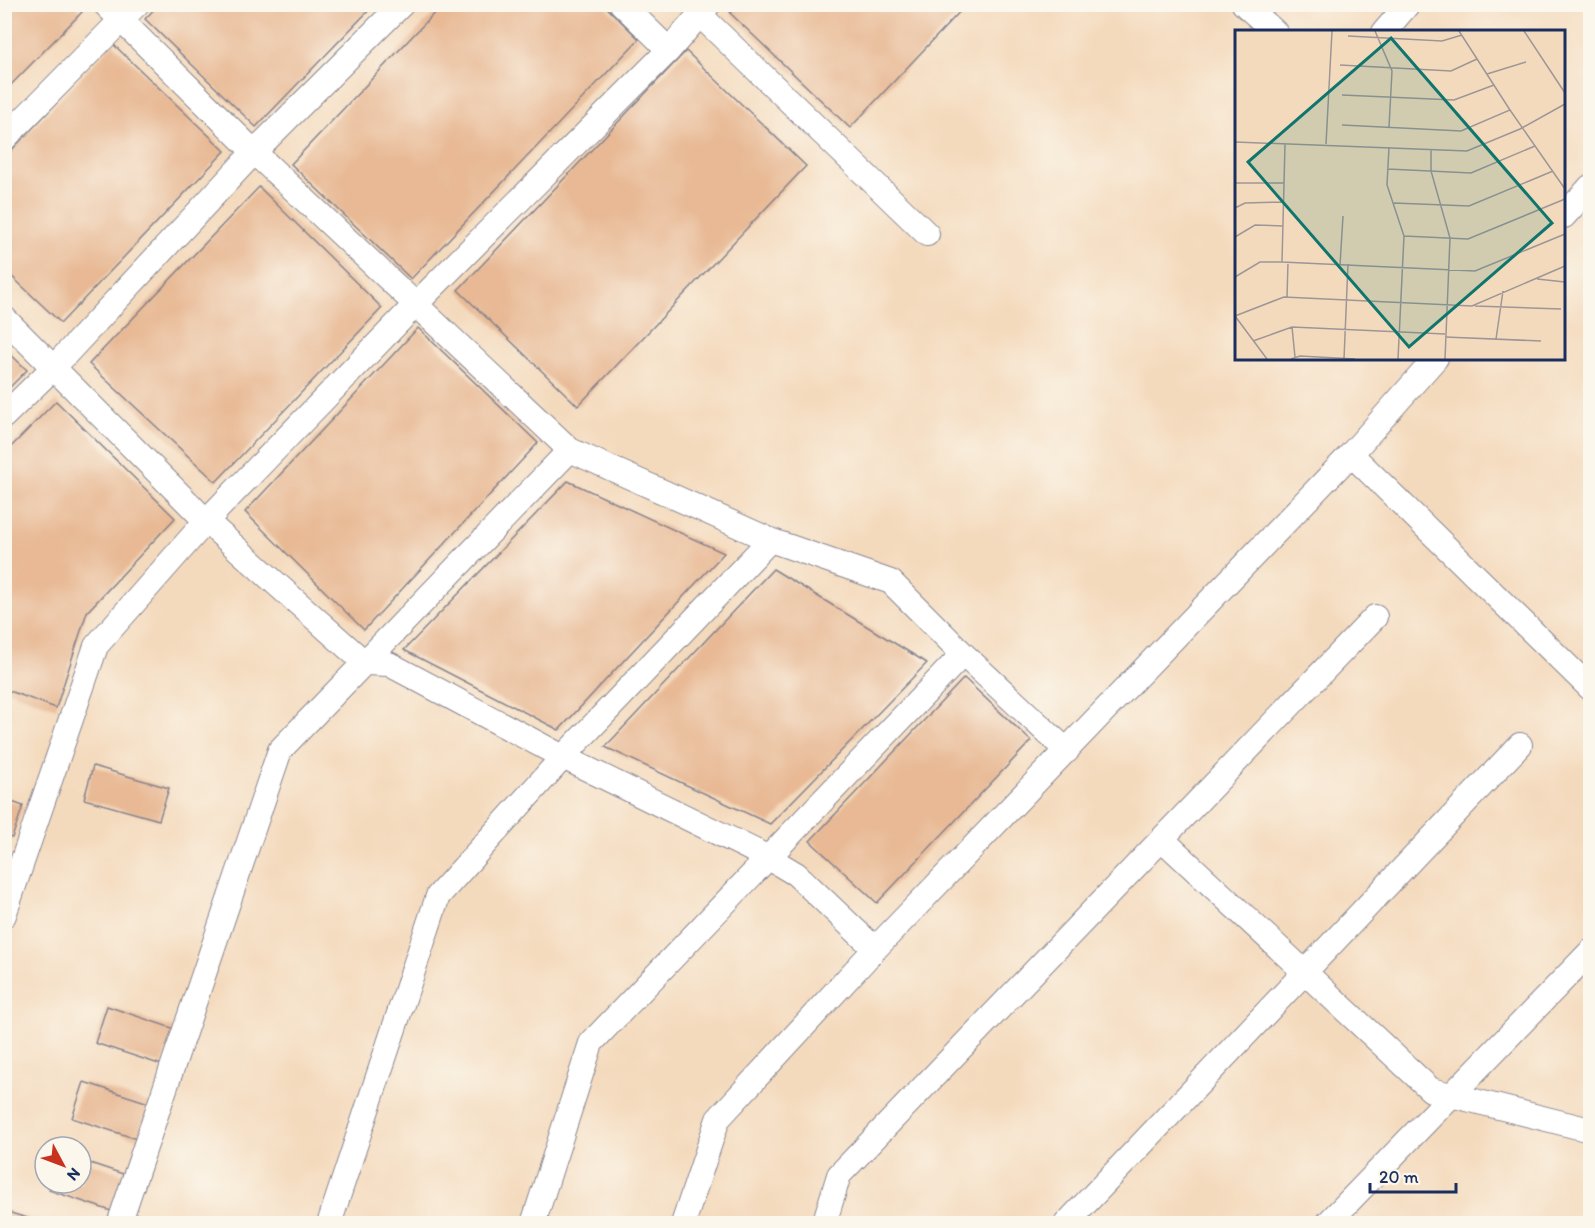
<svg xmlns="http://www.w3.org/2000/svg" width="1595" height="1228" viewBox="0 0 1595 1228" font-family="Itim,sans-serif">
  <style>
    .building { fill: #e8b994 }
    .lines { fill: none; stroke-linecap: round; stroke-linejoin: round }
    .street-casing { stroke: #88848e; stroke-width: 26 }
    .street { stroke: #fff; stroke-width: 24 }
    .inset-road { fill: none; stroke: #9d9697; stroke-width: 1.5 }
    .view { fill: #0f766e; fill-opacity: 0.15; stroke: #0f766e; stroke-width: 3 }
    .inset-edge { fill: none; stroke: #1b2f5e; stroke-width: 3 }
  </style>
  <rect width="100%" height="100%" fill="#fbf7ec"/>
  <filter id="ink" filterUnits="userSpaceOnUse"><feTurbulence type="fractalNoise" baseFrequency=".0167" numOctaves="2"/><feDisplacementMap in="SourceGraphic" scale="12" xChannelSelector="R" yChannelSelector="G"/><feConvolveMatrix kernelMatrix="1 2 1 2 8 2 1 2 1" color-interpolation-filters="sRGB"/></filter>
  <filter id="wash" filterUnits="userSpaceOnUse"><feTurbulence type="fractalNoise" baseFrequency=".008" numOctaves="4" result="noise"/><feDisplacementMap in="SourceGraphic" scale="24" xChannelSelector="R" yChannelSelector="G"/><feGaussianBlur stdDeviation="1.35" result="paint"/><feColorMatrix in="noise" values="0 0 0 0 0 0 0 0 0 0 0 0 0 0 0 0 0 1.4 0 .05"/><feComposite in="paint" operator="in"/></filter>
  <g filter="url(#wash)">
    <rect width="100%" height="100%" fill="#f4dabd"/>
    <g id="blocks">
      <path class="building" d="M4,4H74L82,12L4,92Z
        M159,4H375L256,127L145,19Z
        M443,4H603L639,39L411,279L291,164Z
        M738,4H967L850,128L730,13Z
        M113,44L225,151L61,323L4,269V158Z
        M686,51L806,166L578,406L458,290Z
        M259,187L382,308L216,482L89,364Z
        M418,328L538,443L364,630L245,512Z
        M4,348L27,370L4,393Z
        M56,401L175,518L87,612L56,708L4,689V454Z
        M568,481L724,553L559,730L404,650Z
        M773,569L927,663L770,824L605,747Z
        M964,678L1031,741L877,903L810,841Z
        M93,766L169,788L159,820L84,799Z
        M4,799L23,806L12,838L4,835Z
        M107,1006L175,1029L162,1065L95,1043Z
        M84,1082L152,1104L140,1140L72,1118Z
        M81,1160L129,1176L117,1213L49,1190L52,1183H81Z
        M4,1211L44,1223V1224H4Z"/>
    </g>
  </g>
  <g filter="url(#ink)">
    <use href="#blocks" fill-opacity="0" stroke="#88848e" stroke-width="1.5"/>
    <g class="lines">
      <g class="street-casing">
        <path id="street" d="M105,4L254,152L570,450L770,540L891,582L963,654L1067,751
          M622,4L669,50
          M1244,4L1275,32
          M699,14L927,234
          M1384,32L1408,4
          M4,139L137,4
          M1564,216L1590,187
          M4,318L206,521L365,663L389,664L563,757L769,858L796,874L875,949
          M4,416L54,367L254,152L402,4
          M1351,454L1590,688
          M1162,839L1431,1090L1590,1130
          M4,915L96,646L206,521L416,304L669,50L709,4
          M119,1224L280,750L570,450
          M329,1224L438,896L563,757L770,540
          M533,1224L591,1043L963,654
          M683,1224L718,1119L875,949L1351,454L1436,358
          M824,1224L839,1175L1375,617
          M1066,1224L1520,745
          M1327,1224L1590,952"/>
      </g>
      <use href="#street" class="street"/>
    </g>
  </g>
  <g transform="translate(1235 30)">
    <rect width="330" height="330" fill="#f4dabd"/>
    <path class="inset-road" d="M140,1L157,41L154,97M289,1L330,63M113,6L207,11L227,5M105,35L216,41L242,29M252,44L291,32M107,65L219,70L259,55M275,80L330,159M107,95L226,101L275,80L224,1M0,112L232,121L285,99L330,74M50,114L47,232L240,241L330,204M91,114L97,1M154,117L152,155L169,206L163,329M196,120V141L215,208L210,329M153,139L236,143L300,116M0,153H49M159,173L234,176L318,141M0,178L10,173L49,172M169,206L233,209L330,169M0,207L20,195L48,196M105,235L108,186M0,247L25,232H47M302,249L330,252M52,267L53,232M240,276L326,279M0,286L49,267L237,276L330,236M0,286L32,329M57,297L60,327M210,307L306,311M261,309L268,261M18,311L57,297L210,304M56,329L65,326L120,329M109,329L113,234"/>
    <path class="view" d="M156,8L317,193L174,317L13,132Z"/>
    <rect width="330" height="330" class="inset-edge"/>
  </g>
  <rect width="1595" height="1228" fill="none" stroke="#fbf7ec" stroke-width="24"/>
  <g transform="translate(63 1165) rotate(131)"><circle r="28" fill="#fbf7ec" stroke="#a1a7b3" stroke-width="1.5"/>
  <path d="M0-4.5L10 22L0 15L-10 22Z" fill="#c8321e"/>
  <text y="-9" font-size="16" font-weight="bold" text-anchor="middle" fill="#1b2f5e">N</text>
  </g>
  <path d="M1370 1183v9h86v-9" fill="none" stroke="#1b2f5e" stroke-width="3"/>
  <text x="1379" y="1183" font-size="18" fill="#1b2f5e" stroke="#fbf7ec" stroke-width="4.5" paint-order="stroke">20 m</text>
</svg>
